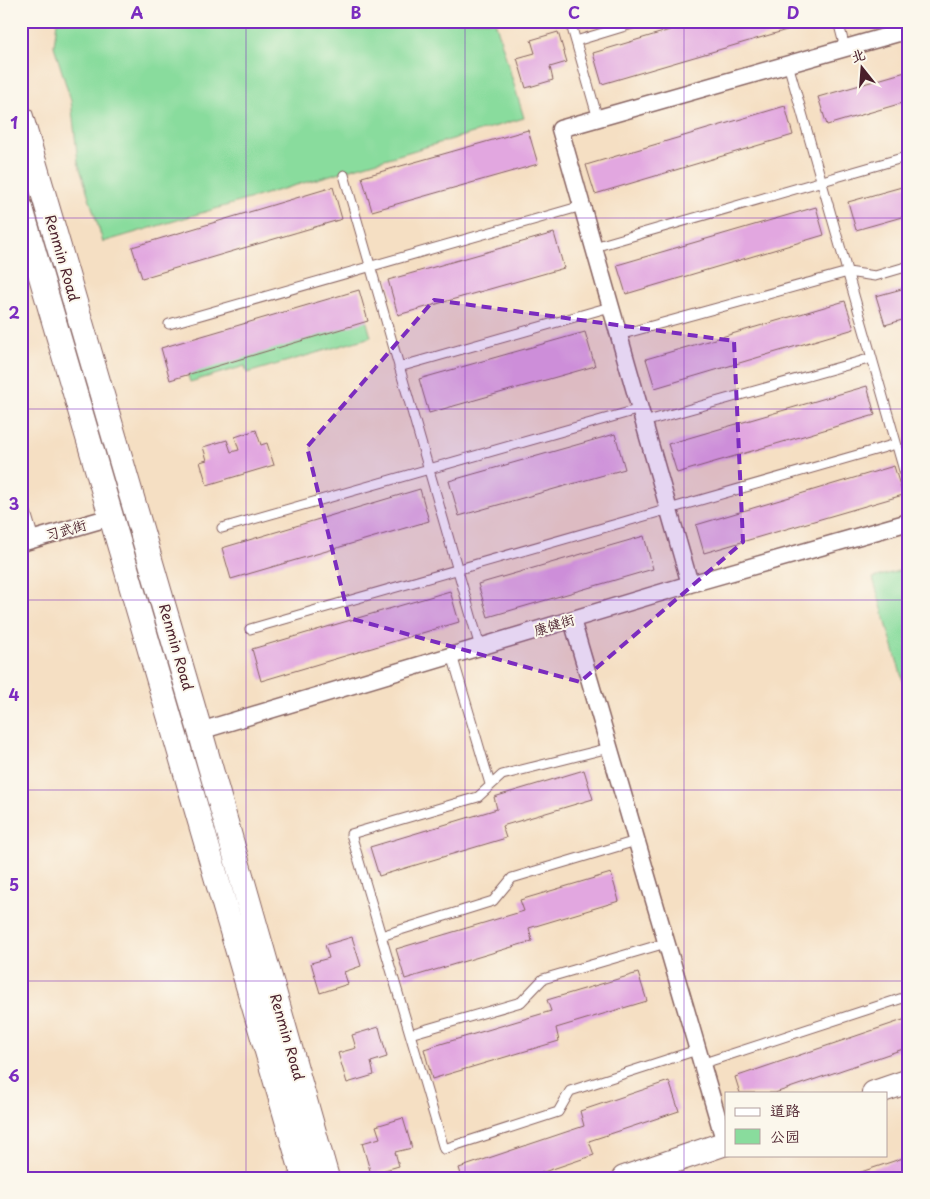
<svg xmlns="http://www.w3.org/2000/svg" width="930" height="1199" viewBox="0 0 930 1199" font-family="'Playpen Sans','LXGW WenKai TC',sans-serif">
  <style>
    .green { fill: #89dc9d; stroke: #6a7e64 }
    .building { fill: #e2a7e0 }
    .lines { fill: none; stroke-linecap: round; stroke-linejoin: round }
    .lane-casing { stroke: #866260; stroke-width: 11 }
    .street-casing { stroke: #866260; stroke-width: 19 }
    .secondary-casing { stroke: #866260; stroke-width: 26 }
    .lane { stroke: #fff; stroke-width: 9 }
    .street { stroke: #fff; stroke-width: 16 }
    .secondary { stroke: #fff; stroke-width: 24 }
    .marked { fill: #7b2cbf; fill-opacity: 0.2; stroke: #7b2cbf; stroke-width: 4; stroke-dasharray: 10 6; stroke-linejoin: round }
    .grid { fill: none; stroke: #7b2cbf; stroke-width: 1; stroke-opacity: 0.55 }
    .labels { text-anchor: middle; stroke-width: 4; stroke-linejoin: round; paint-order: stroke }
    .street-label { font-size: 14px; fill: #4a1f2b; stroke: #fbf7ec }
    .neatline { fill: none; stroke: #7b2cbf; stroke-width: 2 }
    .grid-label { font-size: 16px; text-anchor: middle; font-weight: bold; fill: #7b2cbf }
  </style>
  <rect width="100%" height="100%" fill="#fbf7ec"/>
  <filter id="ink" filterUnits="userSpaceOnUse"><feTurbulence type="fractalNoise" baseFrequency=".02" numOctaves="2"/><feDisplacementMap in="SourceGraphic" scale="10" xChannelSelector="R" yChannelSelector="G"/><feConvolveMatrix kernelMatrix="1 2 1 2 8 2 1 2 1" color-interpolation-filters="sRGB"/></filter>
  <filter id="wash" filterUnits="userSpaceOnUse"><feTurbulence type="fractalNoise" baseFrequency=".0096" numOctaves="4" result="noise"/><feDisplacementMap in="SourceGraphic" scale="20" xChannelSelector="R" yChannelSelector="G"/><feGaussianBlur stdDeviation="1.12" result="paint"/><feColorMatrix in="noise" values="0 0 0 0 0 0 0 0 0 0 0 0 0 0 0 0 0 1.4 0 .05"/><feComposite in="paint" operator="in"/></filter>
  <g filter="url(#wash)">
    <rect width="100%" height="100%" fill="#f5dfc3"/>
    <path class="green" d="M57,21H495L524,118L103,242L78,162L71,101L54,46Z
      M366,319L371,337L247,373L245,366L190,382L187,372Z
      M909,568V702L873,578Z"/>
    <g id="blocks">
      <path class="building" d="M700,21L814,22L602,84L593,53Z
        M558,32L567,62L550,67L553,80L526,88L517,58L535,53L531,40Z
        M909,71V101L827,125L818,97Z
        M785,106L793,135L595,194L586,165Z
        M528,130L538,164L372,211L362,177Z
        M909,185V215L856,230L848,202Z
        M333,187L342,219L142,278L132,247Z
        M816,207L824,235L626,294L617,265Z
        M554,233L564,268L398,315L388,280Z
        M909,287V318L885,325L876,296Z
        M359,290L368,321L170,380L161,348Z
        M845,301L854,329L655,388L646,359Z
        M585,332L595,366L429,413L419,379Z
        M867,386L875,415L677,473L668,444Z
        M256,430L261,445L267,443L274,465L207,485L200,462L207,460L203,447L227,440L231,452L239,450L235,437Z
        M615,434L625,469L459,516L449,481Z
        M894,466L903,495L704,553L696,525Z
        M420,489L429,521L231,579L222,548Z
        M644,536L653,569L488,617L478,584Z
        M450,591L459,622L261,681L252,649Z
        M584,770L593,799L502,826L506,838L379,876L370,847L497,809L494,797Z
        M611,873L619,901L529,928L532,941L405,979L396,949L524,911L520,900Z
        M352,937L361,966L344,972L348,984L320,993L311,963L329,958L325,945Z
        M638,973L647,1001L556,1028L559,1041L432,1079L424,1049L551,1011L547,1000Z
        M909,1018V1047L775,1093H740L735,1077Z
        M379,1027L387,1057L371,1062L374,1075L347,1083L338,1053L356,1048L352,1035Z
        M669,1081L679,1111L589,1141L594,1155L526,1178H462L459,1168L584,1126L580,1111Z
        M403,1118L412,1148L395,1152L399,1166L371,1174L362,1143L380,1138L376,1126Z
        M909,1156V1178H846V1177Z"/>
    </g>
  </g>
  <g filter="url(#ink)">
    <use href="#blocks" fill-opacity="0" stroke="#866260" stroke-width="1"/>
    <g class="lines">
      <g class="lane-casing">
        <path id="lane" d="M570,21L598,119
          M838,21L845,48
          M576,41L642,21
          M788,64L909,488
          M344,175L480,647
          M594,247L909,156
          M169,324L582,206
          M619,335L848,272L875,276L909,266
          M399,367L610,307
          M644,422L872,358
          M21,496L34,539
          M222,528L640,409
          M250,629L896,444
          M452,655L490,784
          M609,748L502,775L478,797L351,834L444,1149L558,1112L570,1091L697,1050
          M381,936L493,901L512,878L636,841
          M410,1034L521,1002L543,979L666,943
          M701,1064L909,996"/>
      </g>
      <g class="street-casing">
        <path id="street" d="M21,543L111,517
          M690,584L560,129L909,30
          M572,620L725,1143
          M200,731L690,584L909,522"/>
      </g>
      <g class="secondary-casing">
        <path id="secondary" d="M21,117L200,731L327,1178
          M21,208L304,1178
          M874,1093L909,1081
          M624,1178L726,1143"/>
      </g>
      <use href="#lane" class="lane"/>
      <use href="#street" class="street"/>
      <use href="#secondary" class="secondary"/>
    </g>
  </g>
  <path class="marked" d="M434,300L734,341L743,542L580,682L349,618L307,447Z"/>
  <path class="grid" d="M246,21V1178M465,21V1178M684,21V1178M21,218H909M21,409H909M21,600H909M21,790H909M21,981H909"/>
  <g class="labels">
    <g class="street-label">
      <text transform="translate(62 258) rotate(74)" y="5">Renmin Road</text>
      <text transform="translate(66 530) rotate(-16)" y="5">习武街</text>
      <text transform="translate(554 625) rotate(-17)" y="5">康健街</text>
      <text transform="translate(176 647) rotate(74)" y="5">Renmin Road</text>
      <text transform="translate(287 1037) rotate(74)" y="5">Renmin Road</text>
    </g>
  </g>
  <rect width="930" height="1199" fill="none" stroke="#fbf7ec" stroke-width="55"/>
  <rect x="725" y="1092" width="162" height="65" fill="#fbf7ec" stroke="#b4a19f"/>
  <rect x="735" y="1108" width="25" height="8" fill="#ffffff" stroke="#b4a19f"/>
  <text x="770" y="1116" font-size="15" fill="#4a1f2b">道路</text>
  <rect x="735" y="1129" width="25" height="15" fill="#89dc9d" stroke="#b4a19f"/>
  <text x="770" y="1142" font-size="15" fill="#4a1f2b">公园</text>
  <g transform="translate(862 68) rotate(343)" stroke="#fbf7ec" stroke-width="4" paint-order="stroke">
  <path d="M0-4L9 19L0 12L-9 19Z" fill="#4a1f2b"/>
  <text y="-8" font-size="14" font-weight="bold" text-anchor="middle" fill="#4a1f2b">北</text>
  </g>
  <rect x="28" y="28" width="874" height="1144" class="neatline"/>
  <g class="grid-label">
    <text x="137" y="19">A</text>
    <text x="356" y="19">B</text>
    <text x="574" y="19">C</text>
    <text x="793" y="19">D</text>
    <text x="14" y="129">1</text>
    <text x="14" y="319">2</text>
    <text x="14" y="510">3</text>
    <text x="14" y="701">4</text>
    <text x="14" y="891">5</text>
    <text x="14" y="1082">6</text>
  </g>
</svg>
